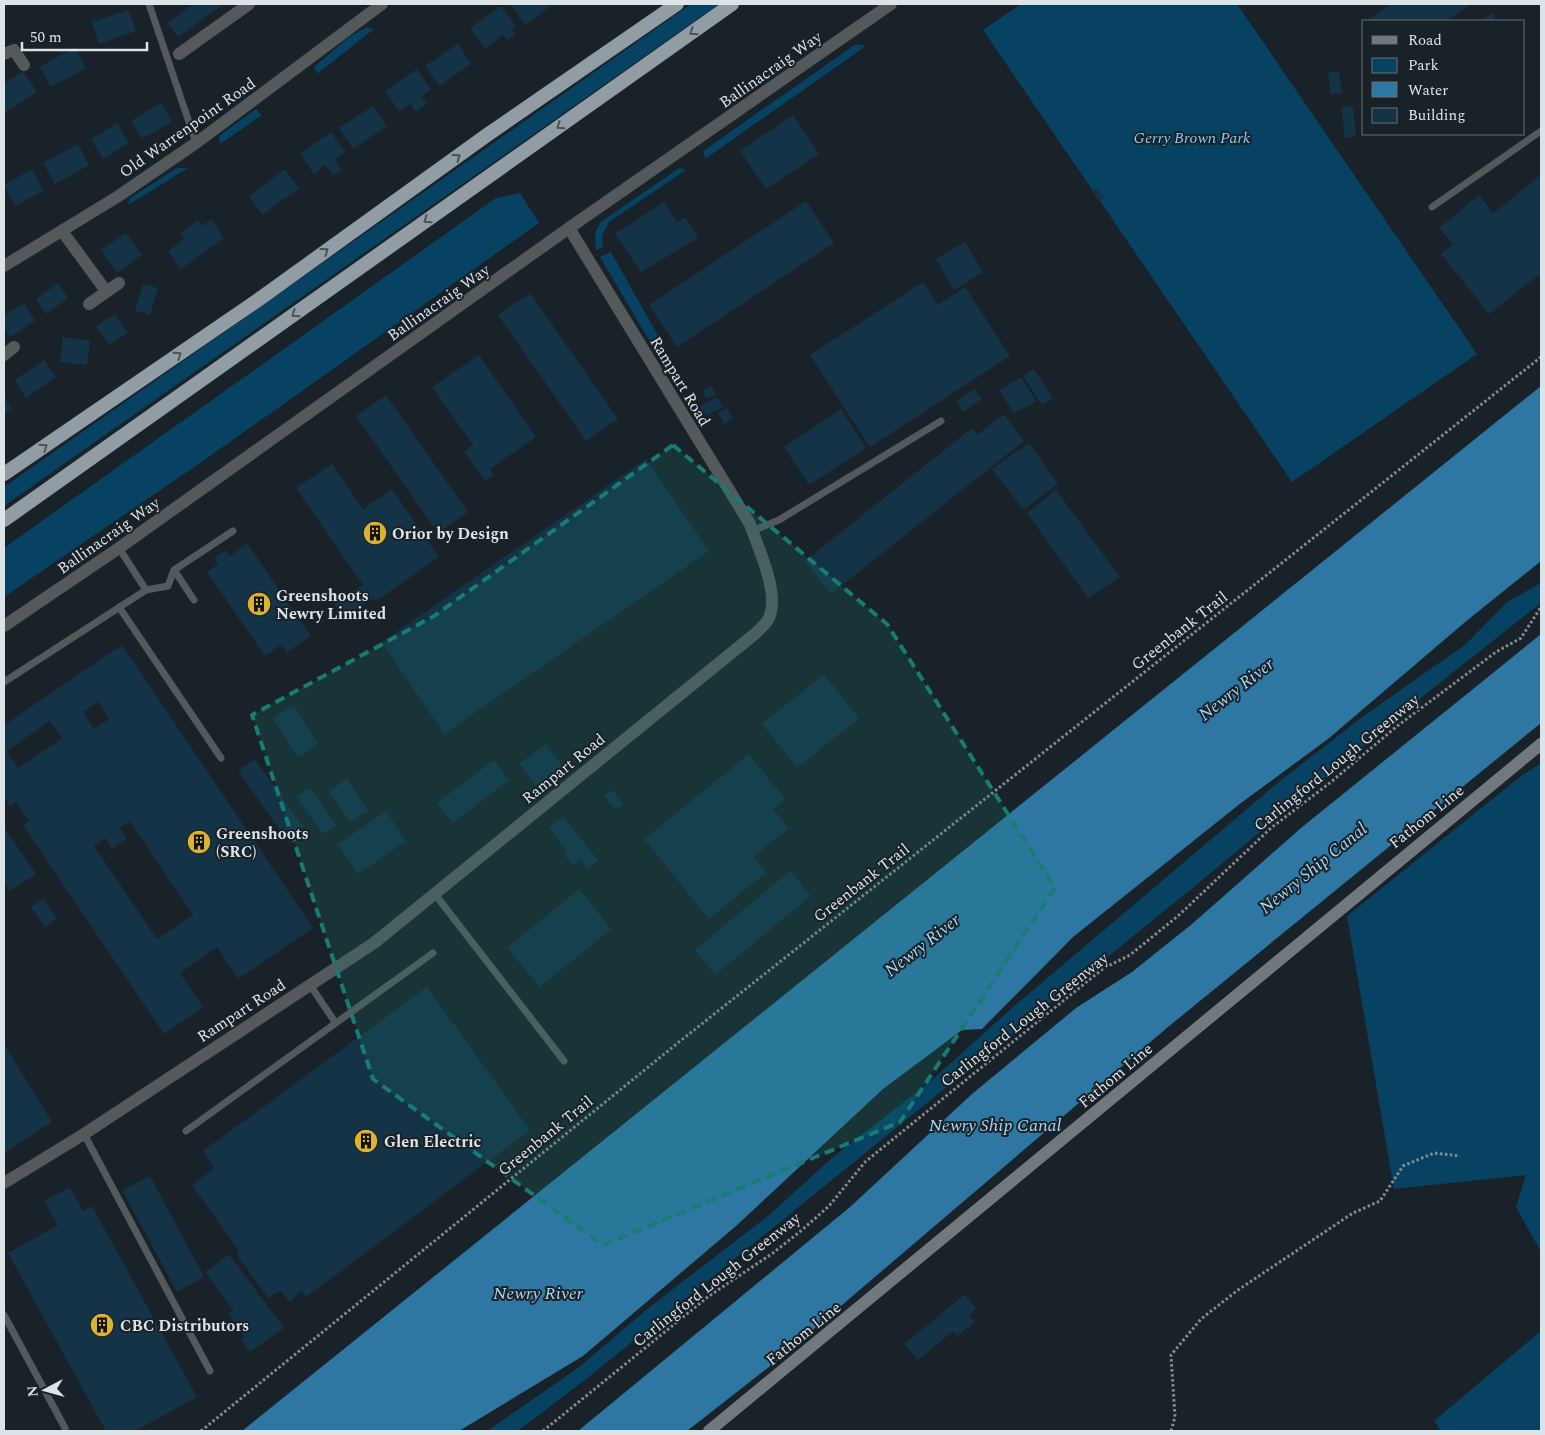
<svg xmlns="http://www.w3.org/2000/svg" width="1545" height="1435" viewBox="0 0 1545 1435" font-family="Spectral,serif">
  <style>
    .green { fill: #074262 }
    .water { fill: #2e77a3 }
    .building { fill: #153346; fill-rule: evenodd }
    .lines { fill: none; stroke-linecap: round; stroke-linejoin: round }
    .path { stroke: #848c91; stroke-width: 3; stroke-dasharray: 2.5 2.5; stroke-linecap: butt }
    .service { stroke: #54595c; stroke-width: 7 }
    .minor { stroke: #54595c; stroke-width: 12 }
    .tertiary { stroke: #54595c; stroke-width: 12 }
    .secondary { stroke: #71797e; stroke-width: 12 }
    .trunk { stroke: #929ca4; stroke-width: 14 }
    .oneway { stroke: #49535a }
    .marked { fill: #197c74; fill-opacity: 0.2; stroke: #197c74; stroke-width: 4; stroke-dasharray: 10 6; stroke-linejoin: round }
    .labels { text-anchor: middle; stroke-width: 4; stroke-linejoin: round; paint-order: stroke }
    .street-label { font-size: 16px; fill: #dde4e8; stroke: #182228 }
    .park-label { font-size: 16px; font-style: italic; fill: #87c9f6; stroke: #182228 }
    .poi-label { font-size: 16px; font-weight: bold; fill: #dde4e8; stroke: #182228; text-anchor: start }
    .water-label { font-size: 18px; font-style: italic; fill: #aad5f3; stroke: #182228 }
  </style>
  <rect width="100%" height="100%" fill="#182228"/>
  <path class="green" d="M691,4H719L4,506V487Z
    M1021,4H1237L1477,354L1292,482L983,30Z
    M367,27L374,29L317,74L314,67L349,37Z
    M856,44L866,46L705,159L703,151Z
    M256,109L262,115L220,144L219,136Z
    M177,168H188L128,205L130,198Z
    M679,168L686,170L609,222L602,236L603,247L596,250L595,232L602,221Z
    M520,193L539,223L203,461L4,597V548L496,198Z
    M611,252L666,350L658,355L600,257Z
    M1541,583V603L1432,689L1195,886L590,1376L518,1431H487L578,1368L651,1306L768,1216L832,1158L932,1080L1013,1007L1280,781L1365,715L1466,644L1507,602Z
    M1541,763V1252L1516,1207L1526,1175L1394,1189L1347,916L1521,776Z
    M1541,1331V1431H1441L1434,1421Z"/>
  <path class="water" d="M1541,386V561L1464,623L1328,739L1241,803L1073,937L982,1029L962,1030L883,1089L736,1226L583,1356L459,1431H242Z
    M1541,634V723L1168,1027L774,1363L687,1431H578L850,1207L972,1094L1076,1008L1132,972L1192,924L1301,828Z"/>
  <path class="building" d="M194,4H224L178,37L167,23Z
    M511,4H554L525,25Z
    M1391,4H1471L1446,21H1366Z
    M501,6L516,26L512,29L516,34L507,40L503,35L485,49L470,28Z
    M128,10L136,31L99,44L92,22Z
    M1492,13L1497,21H1480Z
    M458,44L471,64L439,86L425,66Z
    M75,47L86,68L51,87L40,67Z
    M417,69L431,90L421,96L427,104L416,112L410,104L399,111L385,91Z
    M23,71L37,92L4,113V84Z
    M1339,71L1342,93L1331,94L1328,73Z
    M161,103L172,122L142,139L131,121Z
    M373,106L387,126L353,149L339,128Z
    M1353,106L1356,136L1345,138L1341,107Z
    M793,115L819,154L766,189L740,151Z
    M117,123L129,143L103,159L91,139Z
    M331,132L345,152L334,160L342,170L333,176L325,165L314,174L300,154Z
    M78,144L89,165L55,184L43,163Z
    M32,169L43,191L15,206L4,185Z
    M285,169L299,188L262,215L249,196Z
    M1541,175V273L1489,314L1441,254L1453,245L1439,228L1479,195L1493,213Z
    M1097,188L1104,198L1099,201L1093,191Z
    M806,201L834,243L677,347L649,305Z
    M664,202L677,222L685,217L698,238L641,272L615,234Z
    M211,219L224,238L181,269L168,251L184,239L180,233L198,220L202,226Z
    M126,233L142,255L117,273L101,250Z
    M965,242L983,272L954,290L936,259Z
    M923,282L938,305L965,287L1010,356L870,447L810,355Z
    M58,283L68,298L46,314L36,299Z
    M143,284L158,288L150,315L135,311Z
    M530,293L618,419L586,441L498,315Z
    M24,303L35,321L10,337L4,327V316Z
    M115,314L128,333L109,345L96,326Z
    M63,337L90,341L87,365L60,362Z
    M479,355L536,437L490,469L494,475L485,481L464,452L473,445L432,387Z
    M44,360L56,377L26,398L15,380Z
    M1034,369L1053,398L1042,405L1023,376Z
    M1021,377L1036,401L1014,414L999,390Z
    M711,386L716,394L707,399L702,391Z
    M974,389L982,399L963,412L956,402Z
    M386,395L468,512L438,533L356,416Z
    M4,397L12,409L4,414Z
    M717,397L723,407L706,416L700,406Z
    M727,408L733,419L724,424L718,413Z
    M841,409L866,448L809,485L784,447Z
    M1004,414L1024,441L831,594L805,561L972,428L977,435Z
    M1029,443L1058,484L1023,510L992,469Z
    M646,459L709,551L444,734L382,642Z
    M332,464L363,509L392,489L439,557L375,602L373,598L343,618L334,604L363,585L296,488Z
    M1056,490L1120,577L1088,598L1027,513Z
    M247,543L311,636L287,652L281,645L265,656L207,572L218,564L214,558L226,550L230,556Z
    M122,645L313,928L238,979L217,947L180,973L203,1007L164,1034L23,825L29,821L16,802L10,806L4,797V725ZM98,702L109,719L94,729L83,712ZM50,721L62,738L18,768L7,751ZM130,821L193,915L157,939L94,846L105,838L112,849L127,838L120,828Z
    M824,674L859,718L797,768L762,724Z
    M294,705L318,744L298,757L273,718Z
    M546,744L563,767L536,786L519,764Z
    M749,754L785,799L773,809L789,828L753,857L766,873L709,919L644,839Z
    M255,759L303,827L286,839L238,771Z
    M494,760L509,780L453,823L437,803Z
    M347,779L368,811L350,822L329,791Z
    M310,788L336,825L323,834L296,797Z
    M612,790L624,804L616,810L604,796Z
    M386,811L406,841L358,874L338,844Z
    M563,816L598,860L588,869L580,859L573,865L563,854L567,851L549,828Z
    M6,830L36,874L10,891L4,882V831Z
    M790,871L811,896L715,975L695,950Z
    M579,889L611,929L540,987L507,948Z
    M43,899L57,918L45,927L31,907Z
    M427,987L530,1130L306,1297L301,1291L290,1302L280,1291L268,1298L236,1254L239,1251L192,1185L214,1168L203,1151Z
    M4,1044L52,1122L4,1153Z
    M150,1176L204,1277L177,1292L122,1190Z
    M70,1187L83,1211L92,1206L197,1397L135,1431H106L8,1253L58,1225L44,1201Z
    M229,1254L284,1328L250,1352L241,1340L245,1337L228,1313L233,1310L205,1272Z
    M965,1294L976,1309L969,1315L975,1322L957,1336L953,1331L918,1360L904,1344Z"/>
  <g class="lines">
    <path class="path" d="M201,1431L679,1042L1541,357
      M543,1431L709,1296L773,1253L802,1230L829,1206L865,1162L1084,984L1104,968L1130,955L1178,916L1271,828L1331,782L1396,727L1496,652L1521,638L1541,607
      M1171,1431L1175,1417L1171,1355L1201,1319L1238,1290L1353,1213L1380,1201L1403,1166L1434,1153L1460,1156"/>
    <path class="service" d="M149,4L196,143
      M1432,207L1541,131
      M752,531L779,520L941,421
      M174,570L194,600
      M146,590L168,586L174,570L233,531
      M119,607L221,758
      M4,682L146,590L119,548
      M434,893L564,1061
      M310,985L335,1022
      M186,1131L433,953
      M84,1134L210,1371
      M4,1315L65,1428"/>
    <path class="minor" d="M4,54L14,50L24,65
      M179,54L249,4
      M62,231L106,291
      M89,304L119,283
      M4,355L14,347
      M4,626L119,548L569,228L891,4
      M4,1183L84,1134L374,943L756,633C760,629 766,624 769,618C780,593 758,548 750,524L569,228"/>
    <path class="tertiary" d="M4,266L117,197L196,143L382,4"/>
    <path class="secondary" d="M709,1431L1541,744"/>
    <path class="trunk" d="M4,474L258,300L487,135L677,4
      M4,520L732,4"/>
  </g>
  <defs><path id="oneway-chevron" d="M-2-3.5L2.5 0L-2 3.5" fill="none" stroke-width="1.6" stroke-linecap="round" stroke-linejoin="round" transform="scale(1.25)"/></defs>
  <g class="oneway">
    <use href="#oneway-chevron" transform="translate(693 32) rotate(145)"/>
    <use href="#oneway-chevron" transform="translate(560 126) rotate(145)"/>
    <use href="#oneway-chevron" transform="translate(457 157) rotate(-36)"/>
    <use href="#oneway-chevron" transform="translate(427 220) rotate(145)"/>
    <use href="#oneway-chevron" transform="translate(325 251) rotate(-36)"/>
    <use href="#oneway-chevron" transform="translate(295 314) rotate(145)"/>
    <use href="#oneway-chevron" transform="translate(178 355) rotate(-34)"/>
    <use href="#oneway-chevron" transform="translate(44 447) rotate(-34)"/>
  </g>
  <path class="marked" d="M673,445L887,624L1055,888L900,1122L603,1245L373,1079L252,715L434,616Z"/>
  <defs>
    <g id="building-disc" transform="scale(1.25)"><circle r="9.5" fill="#dcb233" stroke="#182228"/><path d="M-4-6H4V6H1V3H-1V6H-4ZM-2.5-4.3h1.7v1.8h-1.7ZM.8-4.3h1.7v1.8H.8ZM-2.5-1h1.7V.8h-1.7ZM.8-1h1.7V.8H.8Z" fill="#111"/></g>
  </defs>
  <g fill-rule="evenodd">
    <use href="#building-disc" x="375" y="533"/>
    <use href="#building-disc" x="259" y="604"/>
    <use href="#building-disc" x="199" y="842"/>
    <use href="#building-disc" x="366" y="1141"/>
    <use href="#building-disc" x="102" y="1325"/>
  </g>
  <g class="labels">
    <g class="street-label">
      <text transform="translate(770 69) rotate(-35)" y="6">Ballinacraig Way</text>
      <text transform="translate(187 127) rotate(-35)" y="6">Old Warrenpoint Road</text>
      <text transform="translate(438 302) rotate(-35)" y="6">Ballinacraig Way</text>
      <text transform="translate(681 381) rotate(59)" y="6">Rampart Road</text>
      <text transform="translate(108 535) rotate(-35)" y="6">Ballinacraig Way</text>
      <text transform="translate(1179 630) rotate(-38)" y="6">Greenbank Trail</text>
      <text transform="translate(1336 762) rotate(-39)" y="6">Carlingford Lough Greenway</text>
      <text transform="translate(563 768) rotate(-39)" y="6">Rampart Road</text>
      <text transform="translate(1426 816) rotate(-39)" y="6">Fathom Line</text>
      <text transform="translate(861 882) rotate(-38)" y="6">Greenbank Trail</text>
      <text transform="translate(241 1010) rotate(-33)" y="6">Rampart Road</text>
      <text transform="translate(1024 1019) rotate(-38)" y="6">Carlingford Lough Greenway</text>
      <text transform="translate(1115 1075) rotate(-40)" y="6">Fathom Line</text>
      <text transform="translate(545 1135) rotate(-39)" y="6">Greenbank Trail</text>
      <text transform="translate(716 1279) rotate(-38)" y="6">Carlingford Lough Greenway</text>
      <text transform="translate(803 1333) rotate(-39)" y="6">Fathom Line</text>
    </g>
    <g class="park-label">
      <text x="1192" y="143">Gerry Brown Park</text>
    </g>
    <g class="poi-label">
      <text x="392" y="539">Orior by Design</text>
      <text x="276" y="601">Greenshoots<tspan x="276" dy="18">Newry Limited</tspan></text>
      <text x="216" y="839">Greenshoots<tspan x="216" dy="18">(SRC)</tspan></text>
      <text x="384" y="1147">Glen Electric</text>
      <text x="120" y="1331">CBC Distributors</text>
    </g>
    <g class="water-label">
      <text transform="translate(1236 689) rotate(-38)" y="6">Newry River</text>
      <text transform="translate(1313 868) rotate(-39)" y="6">Newry Ship Canal</text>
      <text transform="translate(922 945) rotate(-38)" y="6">Newry River</text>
      <text x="995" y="1131">Newry Ship Canal</text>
      <text x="538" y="1299">Newry River</text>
    </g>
  </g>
  <rect width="1545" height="1435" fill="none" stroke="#dde4e8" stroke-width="10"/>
  <rect x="1362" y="20" width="162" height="115" fill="#182228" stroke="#677075"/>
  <rect x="1372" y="36" width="25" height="8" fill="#71797e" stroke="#677075"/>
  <text x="1408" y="45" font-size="15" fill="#dde4e8">Road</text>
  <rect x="1372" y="58" width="25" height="15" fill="#074262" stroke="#677075"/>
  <text x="1408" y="70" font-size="15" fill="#dde4e8">Park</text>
  <rect x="1372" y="82" width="25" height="15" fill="#2e77a3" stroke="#677075"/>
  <text x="1408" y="95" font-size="15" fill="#dde4e8">Water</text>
  <rect x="1372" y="108" width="25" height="15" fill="#153346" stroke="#677075"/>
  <text x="1408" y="120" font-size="15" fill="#dde4e8">Building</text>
  <g transform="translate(45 1390) rotate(264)" stroke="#182228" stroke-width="4" paint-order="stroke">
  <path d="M0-4L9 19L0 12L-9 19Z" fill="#dde4e8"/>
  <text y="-8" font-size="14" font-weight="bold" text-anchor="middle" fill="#dde4e8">N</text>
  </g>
  <path d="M22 42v8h125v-8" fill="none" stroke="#dde4e8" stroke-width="2.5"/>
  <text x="30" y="42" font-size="15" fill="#dde4e8" stroke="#182228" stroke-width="4" paint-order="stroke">50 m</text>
</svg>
